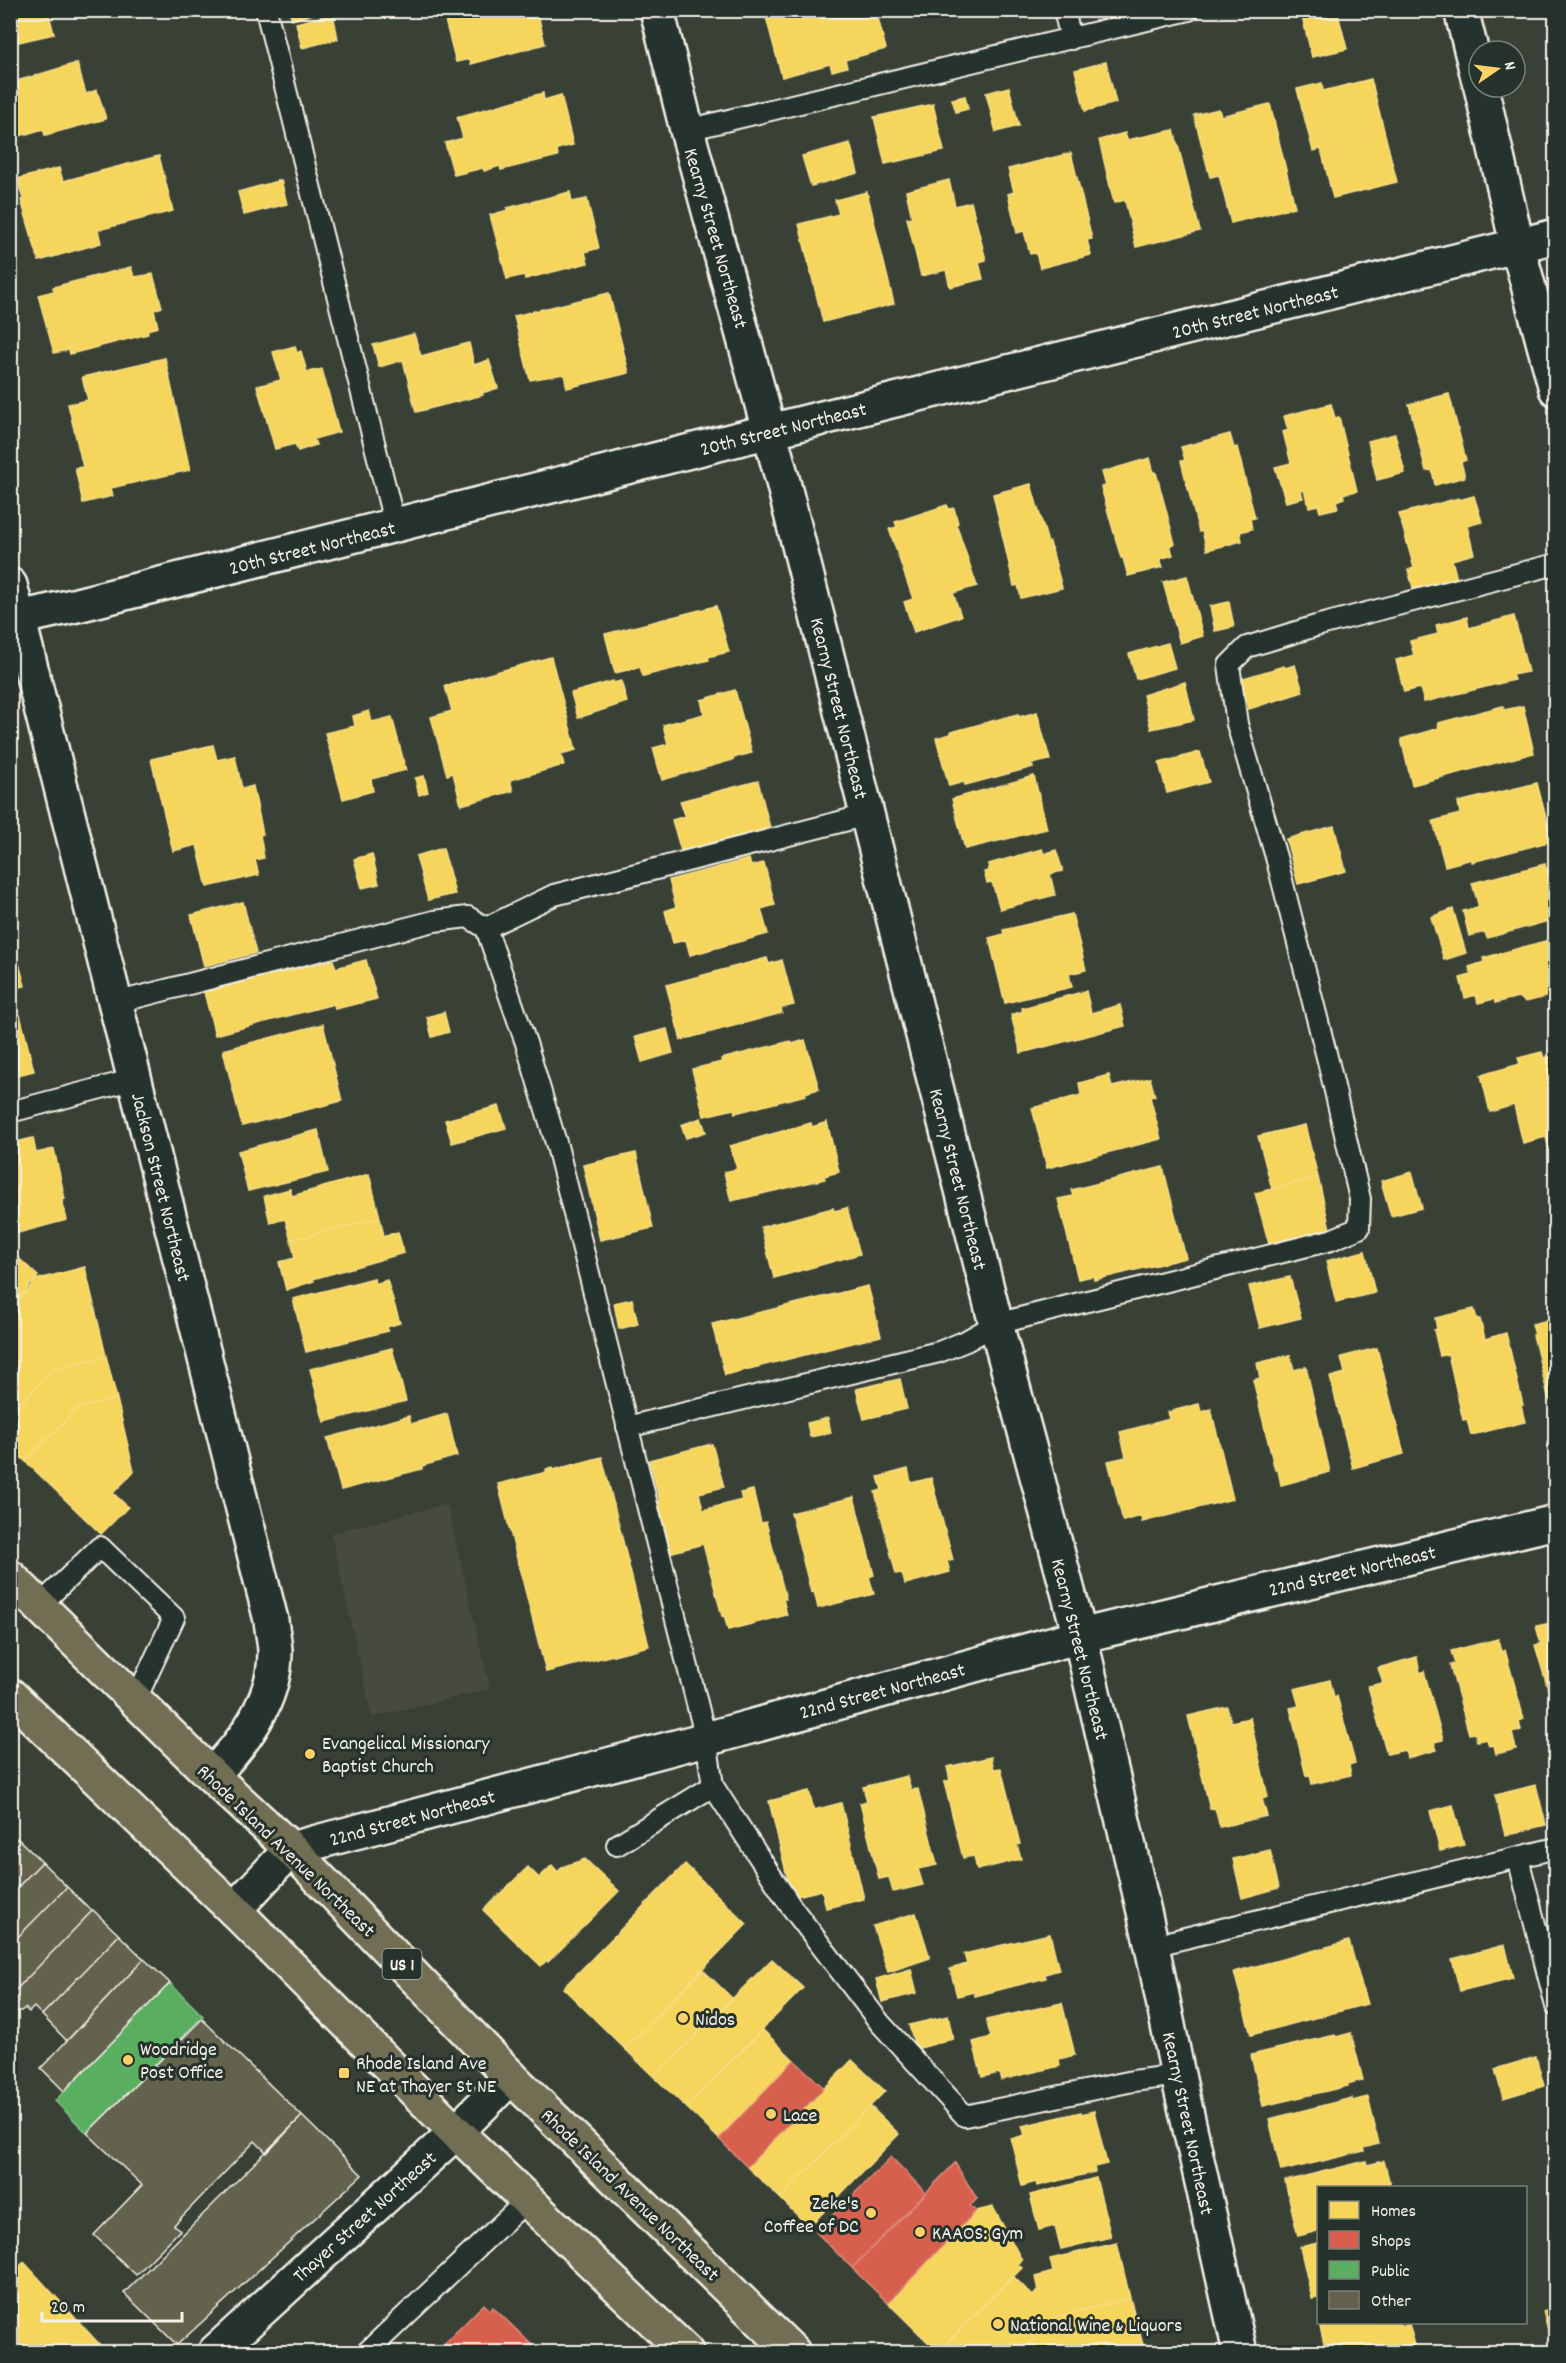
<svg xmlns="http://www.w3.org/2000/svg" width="1566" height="2363" viewBox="0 0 1566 2363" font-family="Dekko,sans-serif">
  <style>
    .built { fill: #464b3e }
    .homes { fill: #f6d55c; stroke: #f5dd86; stroke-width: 1.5 }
    .shops { fill: #d6604d; stroke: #df8c7c; stroke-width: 1.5 }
    .public { fill: #5aae61; stroke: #88c28a; stroke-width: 1.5 }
    .building { fill: #64624e; stroke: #f4f1e8; stroke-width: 1.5 }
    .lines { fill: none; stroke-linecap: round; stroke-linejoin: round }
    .service-casing { stroke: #f4f1e8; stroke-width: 24 }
    .minor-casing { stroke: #f4f1e8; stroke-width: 38 }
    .primary-casing { stroke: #f4f1e8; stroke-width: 38 }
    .service { stroke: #26332d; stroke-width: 20 }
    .minor { stroke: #26332d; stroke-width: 33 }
    .primary { stroke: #726e52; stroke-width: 33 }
    .poi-dot { fill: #ffd166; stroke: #26332d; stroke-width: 2 }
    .labels { text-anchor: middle; stroke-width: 6; stroke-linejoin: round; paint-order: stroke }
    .shield { fill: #26332d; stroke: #b6b8b0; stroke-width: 1.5 }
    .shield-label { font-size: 18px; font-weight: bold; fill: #f4f1e8 }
    .street-label { font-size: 20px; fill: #f4f1e8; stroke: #26332d }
    .poi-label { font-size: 20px; fill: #f4f1e8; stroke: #26332d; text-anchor: start }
  </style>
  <rect width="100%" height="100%" fill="#394137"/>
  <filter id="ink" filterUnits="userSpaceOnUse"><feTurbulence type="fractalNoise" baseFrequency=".0167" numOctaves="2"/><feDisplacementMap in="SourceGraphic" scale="12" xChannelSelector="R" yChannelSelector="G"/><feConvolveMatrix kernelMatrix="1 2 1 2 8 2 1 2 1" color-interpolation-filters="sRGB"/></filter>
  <g filter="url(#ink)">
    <path class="built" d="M447,1504L490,1689L372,1717L331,1533Z"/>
    <path class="homes" d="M10,10H48L54,34L10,44Z
      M289,10H327L292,20Z
      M458,10H537L545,44L471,64L470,59L456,62L444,16L459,13Z
      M790,10H876L886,49L845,60L847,67L832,71L830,64L782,77L766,17Z
      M1309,10H1337L1347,49L1312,57L1301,12Z
      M333,14L338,39L302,48L296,23Z
      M1106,62L1116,103L1085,111L1075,70Z
      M77,63L86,94L97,90L106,119L45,135L43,129L10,139V83Z
      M1371,79L1397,182L1333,198L1321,149L1313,151L1297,89L1322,83L1323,91Z
      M1009,87L1019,126L996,132L986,93Z
      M543,93L544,100L561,95L573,145L557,149L558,156L501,170L500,166L484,171L483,168L454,175L445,143L463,138L457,117Z
      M965,96L968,109L956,112L952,99Z
      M933,104L944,151L885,164L874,117Z
      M1270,104L1295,207L1231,223L1219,175L1210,177L1194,115L1219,109L1221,116Z
      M1174,130L1200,231L1136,247L1125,200L1114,203L1099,140L1125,133L1127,140Z
      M850,143L858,173L811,186L802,156Z
      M1071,153L1092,239L1087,240L1091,255L1040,268L1036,253L1030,254L1024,231L1017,233L1008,194L1014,192L1008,169Z
      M159,156L173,211L98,230L101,243L39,261L21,200L23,199L17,179L59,168L63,181Z
      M281,180L287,204L244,215L238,192Z
      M949,180L955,206L971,202L986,260L979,262L983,279L950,287L946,270L921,276L907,218L912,217L906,191Z
      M570,192L572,202L587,199L599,248L585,252L588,263L525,279L524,275L507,279L490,215L508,210L507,208Z
      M867,192L894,304L823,322L799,224L839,214L835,200Z
      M131,267L134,277L153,274L162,307L154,310L158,327L147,330L148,334L70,354L69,350L54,353L38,295L54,291L53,287Z
      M609,293L629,373L567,388L564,374L530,380L514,316Z
      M414,334L421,356L469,343L474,365L489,360L498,388L482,393L483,395L416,412L403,360L379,367L373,345Z
      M295,346L297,353L301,351L307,372L322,369L339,432L314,439L316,445L298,451L295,444L275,449L257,386L281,380L273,352Z
      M165,358L190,470L111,488L113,496L83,503L75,468L83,467L68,404L88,400L82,377Z
      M1449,394L1466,460L1461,462L1465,477L1435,485L1432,470L1426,471L1409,404Z
      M1331,404L1335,418L1339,417L1357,491L1343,494L1344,498L1336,501L1338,508L1320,512L1318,505L1309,507L1304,490L1301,491L1303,498L1286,502L1275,467L1291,463L1283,432L1288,430L1284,416Z
      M1230,434L1234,448L1237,447L1255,518L1250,519L1252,529L1240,532L1242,541L1207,550L1202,531L1199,532L1181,461L1185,460L1181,447Z
      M1395,434L1405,473L1377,480L1368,441Z
      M1150,458L1154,473L1156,472L1175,544L1170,545L1173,555L1160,559L1163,567L1128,576L1123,558H1121L1101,487L1106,486L1102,472Z
      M1031,484L1048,543L1050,542L1062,588L1021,598L1018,585L1014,586L993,494Z
      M1474,496L1482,522L1467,526L1474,554L1452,560L1457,579L1414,591L1408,570L1414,568L1399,514L1459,498V500Z
      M947,505L949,509L954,508L958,523L956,524L977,586L953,593L961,616L914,632L904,602L913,599L889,529L897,527L895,522Z
      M1187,576L1203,636L1180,643L1163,582Z
      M1229,602L1234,627L1215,631L1210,606Z
      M716,606L729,652L708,657L709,660L643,676L640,667L615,673L605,634Z
      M1514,616L1528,672L1512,675L1514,680L1424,702L1420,688L1404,692L1396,660L1414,655L1410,641L1438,634L1436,625L1467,617L1469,628Z
      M1168,643L1175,668L1136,679L1129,654Z
      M551,657L576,750L561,754L564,765L510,780L513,791L461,805L453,773L447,775L431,717L452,711L445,686Z
      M1295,665L1303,692L1249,709L1240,679L1284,666L1285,668Z
      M613,681V683L621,681L627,702L578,718L571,693Z
      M1185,682L1194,720L1151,729L1143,695Z
      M735,690L752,753L733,758V760L662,780L653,748L668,744L663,725L704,714L701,700Z
      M1503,706L1504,710L1523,706L1534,753L1412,785L1401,739L1439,728L1438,723Z
      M369,711L372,722L392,717L406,770L371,779L373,791L343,799L325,733L355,726L353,716Z
      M1037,712L1050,760L1031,764L1033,767L965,785L964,782L949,786L936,738L951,734V732L1018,714L1019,717Z
      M213,745L217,760L235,756L242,789L253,786L263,834L260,835L264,858L255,860L259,875L207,887L197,845L173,851L151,759Z
      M1200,752L1209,782L1167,793L1159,763Z
      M424,776L428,792L419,795L415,778Z
      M1034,776L1047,829L965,849L952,799Z
      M758,781L770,828L681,851L672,820L685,816L680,801Z
      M1537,783L1552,841L1472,862V859L1445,866L1433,821L1460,814L1458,802Z
      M1334,826L1346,871L1298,884L1286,839Z
      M443,848L455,894L428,900L416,856Z
      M1042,849L1044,854L1056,850L1063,871L1050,874L1055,895L1000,909L992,882L987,883L984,872L989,871L988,864Z
      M372,854L379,884L362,888L354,859Z
      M749,859L751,866L764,863L775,905L761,909L768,934L690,955L686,940L673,943L665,911L676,907L669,880Z
      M1545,864L1546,869L1556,866V919L1487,938L1485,932L1469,936L1463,911L1479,907L1472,883Z
      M243,902L256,953L204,966L191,915Z
      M1453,909L1466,953L1444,960L1431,917Z
      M1072,914L1086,970L1069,974L1072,987L1005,1003L989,938L1004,934L1003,930Z
      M1556,938V1000L1552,988L1549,989L1545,997L1526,1002L1518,997L1495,1003L1494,999L1478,1003L1476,995L1465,998L1460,978L1471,975L1469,967L1484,962L1483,958Z
      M13,941L25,986L10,989V942Z
      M767,958L769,964L782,960L794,1005L781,1008L782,1013L681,1040L666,985Z
      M333,960L336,968L366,960L377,999L335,1009L334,1004L215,1035L204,992Z
      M1086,991L1091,1013L1120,1005L1125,1026L1021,1053L1011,1015L1023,1011L1022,1008Z
      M444,1012L449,1032L432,1037L427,1017Z
      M20,1015L34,1071L10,1077V1018Z
      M323,1024L342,1101L242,1126L223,1050Z
      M667,1029L673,1053L642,1062L635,1037Z
      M805,1040L819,1089L805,1093L806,1095L735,1113L734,1109L704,1116L692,1069L722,1062L721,1059L791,1041L792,1044Z
      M1542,1052L1544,1058L1556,1055V1157L1551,1158L1546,1137L1523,1143L1514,1105L1490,1112L1481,1075L1520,1064L1518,1058Z
      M1109,1075L1112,1087L1150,1078L1155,1096L1150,1097L1161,1139L1047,1168L1032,1108L1081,1095L1079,1083Z
      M499,1106L506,1128L452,1143L445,1120Z
      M701,1118L706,1132L686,1138L681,1125Z
      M827,1122L839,1172L824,1176L825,1179L731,1201L724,1172L737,1169L730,1146L811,1123L812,1127Z
      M1305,1125L1318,1177L1272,1189L1258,1136Z
      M318,1130L328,1172L248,1191L238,1151Z
      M33,1138L36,1153L54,1149L65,1199L62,1200L67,1220L14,1234L10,1218V1152L14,1151L12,1143Z
      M636,1153L653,1228L600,1240L583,1165Z
      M1163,1167L1186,1258L1094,1280L1093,1276L1078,1279L1058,1199L1073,1196L1071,1190Z
      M1412,1172L1422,1208L1391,1216L1381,1181Z
      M369,1174L380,1218L291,1240L285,1219L270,1223L264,1196L290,1189L292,1196Z
      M1318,1177L1330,1229L1269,1244L1255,1193Z
      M833,1208L834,1211L847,1208L860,1254L774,1278L761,1227Z
      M380,1218L384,1236L398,1232L404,1253L313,1279L314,1281L286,1290L279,1262L295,1258L291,1240Z
      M10,1250L38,1276L10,1308Z
      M1365,1251L1375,1293L1336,1302L1326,1261Z
      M85,1267L106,1356L54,1369L10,1414V1308L33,1285L32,1283L35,1280Z
      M1290,1277L1301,1318L1260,1328L1249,1286Z
      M374,1278L375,1284L387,1280L400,1323L387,1327L388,1331L306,1352L293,1299Z
      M868,1286L881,1336L725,1375L712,1324Z
      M632,1299L638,1324L619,1329L614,1303Z
      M1474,1309L1477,1319H1480L1485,1339L1506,1333L1523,1405L1521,1406L1525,1422L1471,1435L1467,1419L1463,1420L1448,1354L1440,1356L1434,1330L1437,1329L1435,1318Z
      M1556,1318V1413H1555L1552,1399L1549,1400L1533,1335H1535L1532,1324Z
      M392,1348L406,1401L324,1422L310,1369Z
      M1377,1348L1404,1454L1353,1468L1330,1377L1345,1373L1341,1357Z
      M1290,1355L1294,1370L1306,1367L1330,1472L1281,1485L1278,1470H1275L1253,1380L1260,1378L1257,1363Z
      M106,1356L117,1399L78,1408L25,1461L10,1447V1414L54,1369Z
      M900,1379L907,1409L864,1419L856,1389Z
      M117,1399L134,1472L113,1493L128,1507L101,1534L25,1461L78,1408Z
      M1199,1404L1201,1412L1211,1409L1233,1499L1142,1522L1141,1516L1123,1521L1108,1461L1126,1457L1120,1432L1170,1419L1168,1412Z
      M447,1414L457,1456L422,1466V1469L341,1490L327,1438L409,1416L411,1424Z
      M828,1418L831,1433L810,1437L807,1423Z
      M712,1444L724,1487L699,1493L703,1510L742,1500L740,1493L753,1490L761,1523L766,1522L786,1599H783L787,1615L728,1630L724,1615L722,1616L703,1544L669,1553L656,1502L660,1501L649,1460Z
      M602,1457L649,1646L546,1672L498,1484L547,1472L546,1469L553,1468V1470Z
      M908,1469L911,1483L931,1478L953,1560L947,1561L950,1572L905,1584L902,1573L896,1574L875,1492L882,1490L878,1477Z
      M854,1497L874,1575L869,1577L874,1594L818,1608L814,1591L811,1592L791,1513Z
      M1556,1622V1716L1535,1645L1541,1644L1536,1626Z
      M1498,1639L1501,1652L1505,1650L1524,1719L1519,1721L1521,1730L1512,1733L1516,1749L1496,1754L1494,1745L1489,1746L1487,1739L1477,1741L1475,1733L1469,1734L1450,1665L1455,1664L1451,1651Z
      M1417,1657L1420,1673L1424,1671L1443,1740L1434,1742L1437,1750L1407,1758L1405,1750L1387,1754L1368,1686L1383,1683L1378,1668Z
      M1330,1680L1334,1697L1337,1696L1355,1763L1349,1765L1351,1775L1312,1784L1310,1775L1306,1776L1290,1708L1299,1706L1294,1689Z
      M1227,1707L1231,1722L1250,1718L1268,1797L1262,1799L1267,1816L1220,1827L1215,1808L1210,1809L1188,1716Z
      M991,1757L994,1769L1001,1768L1020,1844L1017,1845L1021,1859L977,1870L974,1856L963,1858L944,1782L950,1780L947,1767Z
      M907,1776L911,1790L918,1789L937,1865L918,1869L923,1885L893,1892L889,1877L879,1879L860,1803L867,1801L863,1787Z
      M1536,1785L1546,1825L1505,1835L1495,1795Z
      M809,1791L814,1810L841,1803L864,1899L826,1908L822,1890L792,1897L769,1801Z
      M1453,1805L1464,1845L1440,1851L1430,1811Z
      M1270,1850L1279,1888L1242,1898L1233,1859Z
      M585,1859L619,1891L548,1962L547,1960L541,1966L483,1910L528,1867L539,1878L552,1865L558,1872L562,1867Z
      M685,1864L747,1924L625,2049L563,1988Z
      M916,1913L930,1958L888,1972L873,1926Z
      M1050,1934L1059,1970L1045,1974L1046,1978L975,1996L974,1992L957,1996L950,1969L967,1964L964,1954Z
      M1349,1941L1367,2004L1251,2035L1234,1972Z
      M1505,1945L1513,1978L1460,1991L1452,1959Z
      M772,1959L803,1988L686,2107L654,2077Z
      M702,1969L733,1999L654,2077L625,2049Z
      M911,1969L917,1993L882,2002L876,1979Z
      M1062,2003L1075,2055L1059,2059L1060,2066L1001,2080L999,2073L982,2077L973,2042L991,2037L986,2020Z
      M948,2016L953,2039L916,2049L909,2025Z
      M763,2030L794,2060L719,2139L686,2107Z
      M1351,2033L1363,2080L1347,2084L1348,2086L1263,2106L1251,2055L1335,2035L1336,2037Z
      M1536,2057L1544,2086L1503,2098L1495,2069Z
      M852,2060L885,2091L780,2198L747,2167Z
      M1368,2097L1379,2144L1363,2148L1364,2151L1281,2171L1269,2119L1352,2098V2101Z
      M870,2106L899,2134L809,2227L780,2198Z
      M1094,2111L1107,2164L1094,2167L1095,2172L1037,2186L1036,2182L1022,2186L1011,2139L1025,2135L1022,2126L1081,2112V2114Z
      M1366,2161L1367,2165L1384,2161L1391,2188H1318V2231L1298,2236L1285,2181Z
      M1096,2178L1111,2237L1061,2249L1055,2226L1039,2230L1030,2195Z
      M993,2207L1022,2260L1018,2264L1022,2268L938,2352L888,2303L976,2211Z
      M1117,2243L1130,2298L1056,2317L1023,2351L1013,2341L1001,2352H938L1013,2276L1033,2296L1038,2290L1035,2277L1053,2272L1050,2259Z
      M1318,2243V2298L1312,2299L1300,2247Z
      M24,2262L100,2345L91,2352H28L10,2333V2275Z
      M1130,2298L1145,2352H1001L1013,2341L1023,2351L1056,2317Z
      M1556,2307V2352H1554L1543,2311Z
      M1399,2322L1401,2327L1409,2324L1417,2352H1326L1320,2327L1335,2322Z"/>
    <path class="shops" d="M794,2060L824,2088L747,2167L719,2139Z
      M891,2157L926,2193L852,2268L816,2232Z
      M955,2163L977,2199L970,2206L976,2211L888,2303L852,2268Z
      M484,2304L490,2310L493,2307L539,2352H436Z"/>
    <path class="public" d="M170,1983L203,2016L87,2133L55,2101Z"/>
    <path class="building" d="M17,1838L42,1862L10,1895V1845Z
      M42,1862L67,1887L10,1945V1895Z
      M67,1887L92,1911L10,1996V1945Z
      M93,1910L119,1935L42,2015L34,2007L29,2012L25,2008L21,2011H15L10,2007V1996Z
      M119,1935L144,1959L67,2041L42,2015Z
      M144,1959L170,1983L64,2091L41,2068Z
      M202,2019L302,2116L267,2153L255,2141L174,2225L180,2230L136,2275L94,2235L142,2185L87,2133Z
      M302,2116L362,2175L177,2345L124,2293Z"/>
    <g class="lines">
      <g class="service-casing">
        <path id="service" d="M266,10L395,526
          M1064,10L1071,39
          M687,130L1189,10
          M486,928L554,895L867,815
          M115,1003L434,921L468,917L486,928L526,1043L557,1146L706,1739L713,1786L790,1905L880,2023L965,2116L1133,2081L1178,2075
          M10,1112L135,1079
          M627,1427L939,1352L966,1341L996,1324L1331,1240L1359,1228L1360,1199L1329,1065L1276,857L1237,724L1229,665L1247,647L1316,626L1556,564
          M39,1606L100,1547L174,1618L135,1701
          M617,1845L713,1786
          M1518,1858L1556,2006
          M1152,1946L1556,1848
          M367,2352L527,2200"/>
      </g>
      <g class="minor-casing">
        <path id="minor" d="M657,10L687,130L782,478L996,1324L1080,1636L1152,1946L1178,2075L1240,2352
          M1461,10L1479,81
          M1481,87L1517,244L1556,389
          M10,585L271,1620C272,1631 275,1642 275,1653C275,1700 243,1745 211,1775
          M10,620L77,605L770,431L1556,236
          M234,1910L291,1849L706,1739L1080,1636L1556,1522
          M215,2352L456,2132L511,2077"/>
      </g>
      <g class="primary-casing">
        <path id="primary" d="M10,1577L211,1775L291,1849L511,2077L793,2352
          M10,1695L234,1910L456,2132L686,2352"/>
      </g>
      <use href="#service" class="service"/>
      <use href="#minor" class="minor"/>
      <use href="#primary" class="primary"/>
    </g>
  </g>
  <g class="poi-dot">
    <circle cx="310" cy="1754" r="6"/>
    <circle cx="683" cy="2018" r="6"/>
    <circle cx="128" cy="2060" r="6"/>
    <rect x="338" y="2067" width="12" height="12" rx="3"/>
    <circle cx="771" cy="2114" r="6"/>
    <circle cx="871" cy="2213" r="6"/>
    <circle cx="920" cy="2232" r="6"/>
    <circle cx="998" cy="2324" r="6"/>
  </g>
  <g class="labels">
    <rect class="shield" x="382.5" y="1949" width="39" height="30" rx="4.5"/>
    <g class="shield-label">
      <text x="402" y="1970">US 1</text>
    </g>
    <g class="street-label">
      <text transform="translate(717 238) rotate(74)" y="7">Kearny Street Northeast</text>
      <text transform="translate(1255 311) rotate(-14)" y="7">20th Street Northeast</text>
      <text transform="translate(783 428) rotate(-14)" y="7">20th Street Northeast</text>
      <text transform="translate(312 547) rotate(-14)" y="7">20th Street Northeast</text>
      <text transform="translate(840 708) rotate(76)" y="7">Kearny Street Northeast</text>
      <text transform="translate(959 1179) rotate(76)" y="7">Kearny Street Northeast</text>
      <text transform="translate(162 1187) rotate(76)" y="7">Jackson Street Northeast</text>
      <text transform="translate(1352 1570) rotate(-13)" y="7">22nd Street Northeast</text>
      <text transform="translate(1081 1649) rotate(76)" y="7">Kearny Street Northeast</text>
      <text transform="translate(882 1690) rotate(-15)" y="7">22nd Street Northeast</text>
      <text transform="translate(412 1817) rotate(-15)" y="7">22nd Street Northeast</text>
      <text transform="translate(287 1850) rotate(44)" y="7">Rhode Island Avenue Northeast</text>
      <text transform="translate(1189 2123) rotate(78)" y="7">Kearny Street Northeast</text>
      <text transform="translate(631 2194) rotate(44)" y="7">Rhode Island Avenue Northeast</text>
      <text transform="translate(364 2216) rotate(-42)" y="7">Thayer Street Northeast</text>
    </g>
    <g class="poi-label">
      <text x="322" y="1749">Evangelical Missionary<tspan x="322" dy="23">Baptist Church</tspan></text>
      <text x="695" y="2025">Nidos</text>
      <text x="140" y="2055">Woodridge<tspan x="140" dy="23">Post Office</tspan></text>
      <text x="356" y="2069">Rhode Island Ave<tspan x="356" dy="23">NE at Thayer St NE</tspan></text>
      <text x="783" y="2121">Lace</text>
      <text x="859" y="2209" text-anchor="end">Zeke's<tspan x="859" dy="23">Coffee of DC</tspan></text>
      <text x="932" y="2239">KAAOS: Gym</text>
      <text x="1010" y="2331">National Wine &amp; Liquors</text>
    </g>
  </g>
  <rect width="1566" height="2363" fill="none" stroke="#26332d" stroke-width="36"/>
  <rect x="18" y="18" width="1530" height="2327" fill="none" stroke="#f4f1e8" stroke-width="2" filter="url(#ink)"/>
  <rect x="1317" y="2186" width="210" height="138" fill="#26332d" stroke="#787f78" stroke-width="1.5"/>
  <rect x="1329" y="2201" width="30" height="18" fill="#f6d55c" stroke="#787f78" stroke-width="1.5"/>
  <text x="1371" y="2216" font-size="18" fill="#f4f1e8">Homes</text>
  <rect x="1329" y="2231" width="30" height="18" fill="#d6604d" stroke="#787f78" stroke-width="1.5"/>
  <text x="1371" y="2246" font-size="18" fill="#f4f1e8">Shops</text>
  <rect x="1329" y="2261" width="30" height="18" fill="#5aae61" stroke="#787f78" stroke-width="1.5"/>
  <text x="1371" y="2276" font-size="18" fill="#f4f1e8">Public</text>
  <rect x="1329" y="2291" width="30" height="18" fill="#64624e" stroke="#787f78" stroke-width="1.5"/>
  <text x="1371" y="2306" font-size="18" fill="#f4f1e8">Other</text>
  <g transform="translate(1497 69) rotate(76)"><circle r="28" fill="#26332d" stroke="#787f78" stroke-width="1.5"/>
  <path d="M0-4.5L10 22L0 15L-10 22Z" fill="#ffd166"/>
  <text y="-9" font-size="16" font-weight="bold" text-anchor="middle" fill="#f4f1e8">N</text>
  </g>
  <path d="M42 2312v9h140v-9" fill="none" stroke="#f4f1e8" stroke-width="3"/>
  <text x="51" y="2312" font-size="18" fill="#f4f1e8" stroke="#26332d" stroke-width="4.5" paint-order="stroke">20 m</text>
</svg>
